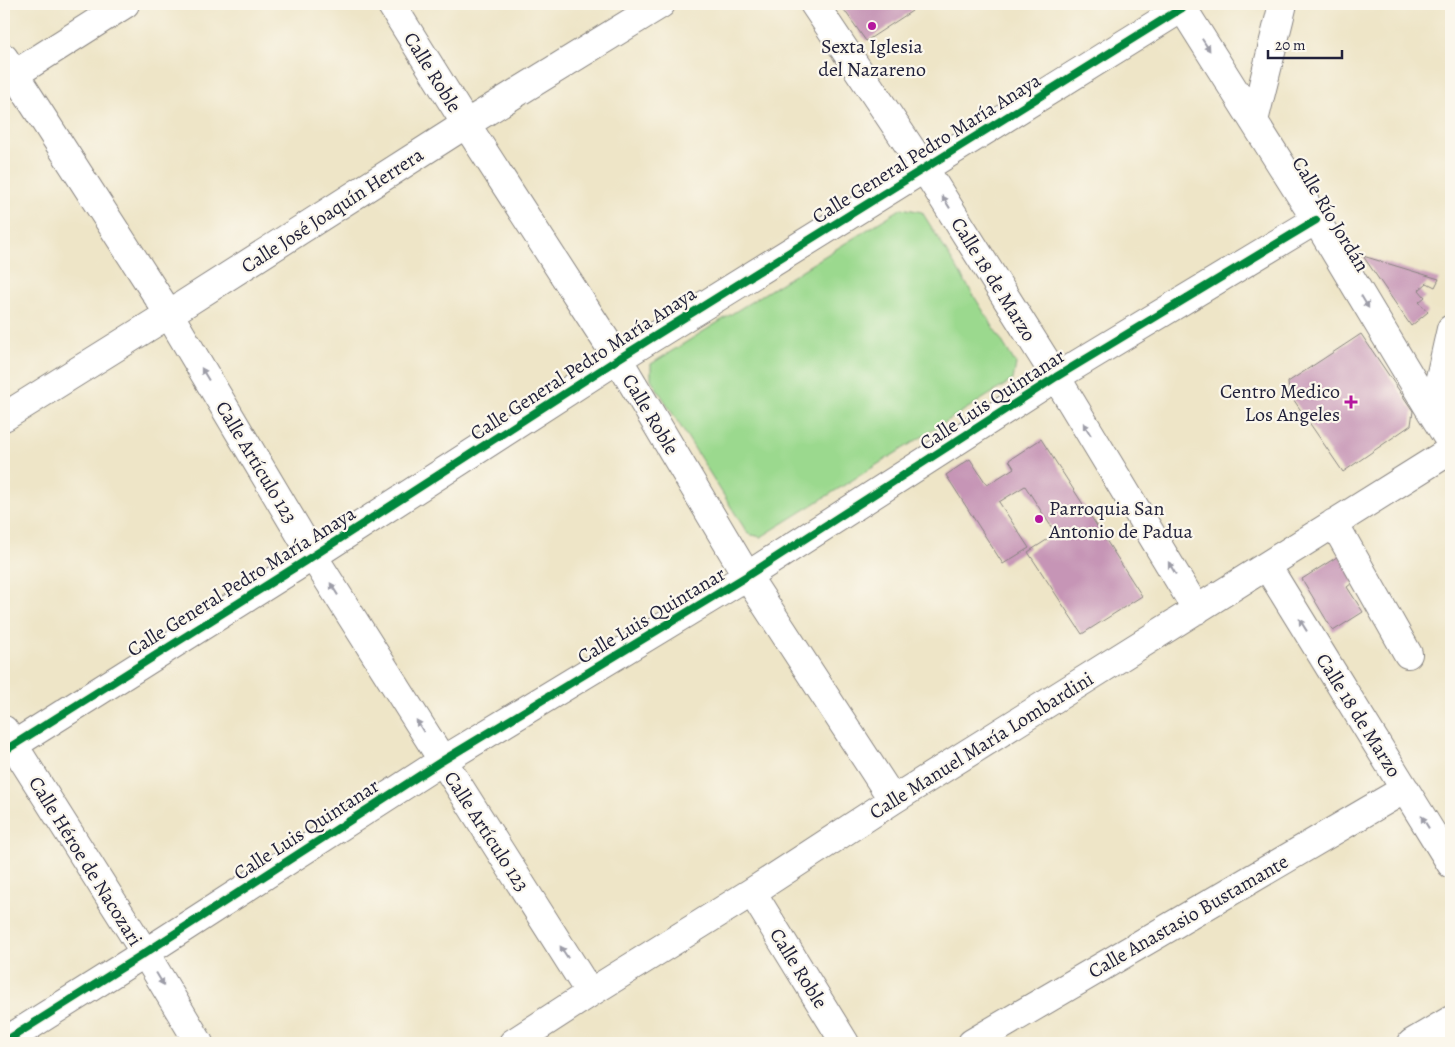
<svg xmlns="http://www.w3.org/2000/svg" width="1455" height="1047" viewBox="0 0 1455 1047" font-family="Alegreya,serif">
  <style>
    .green { fill: #9bd98e; stroke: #5e7e64 }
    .building { fill: #c695b6 }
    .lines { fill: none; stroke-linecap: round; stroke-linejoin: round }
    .minor-casing { stroke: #888481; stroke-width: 30 }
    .minor { stroke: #fff; stroke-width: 28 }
    .cycleway-casing { stroke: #fbf7ec; stroke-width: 11 }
    .cycleway { stroke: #00873e; stroke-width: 8 }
    .oneway { fill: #9c9ca7 }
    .poi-dot { fill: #b5179e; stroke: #fbf7ec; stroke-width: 2 }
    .labels { text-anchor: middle; stroke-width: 4.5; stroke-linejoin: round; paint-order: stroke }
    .poi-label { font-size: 20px; fill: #22223b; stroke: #fbf7ec }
    .street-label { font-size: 20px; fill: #22223b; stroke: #fbf7ec }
  </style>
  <rect width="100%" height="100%" fill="#fbf7ec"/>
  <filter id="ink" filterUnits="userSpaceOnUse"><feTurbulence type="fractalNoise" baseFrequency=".02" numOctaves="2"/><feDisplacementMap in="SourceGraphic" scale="10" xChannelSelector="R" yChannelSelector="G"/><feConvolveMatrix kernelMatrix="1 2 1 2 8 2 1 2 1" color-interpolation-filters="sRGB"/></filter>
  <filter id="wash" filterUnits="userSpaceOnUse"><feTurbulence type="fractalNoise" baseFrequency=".0096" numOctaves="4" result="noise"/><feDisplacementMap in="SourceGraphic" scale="20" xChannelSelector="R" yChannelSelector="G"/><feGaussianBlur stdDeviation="1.12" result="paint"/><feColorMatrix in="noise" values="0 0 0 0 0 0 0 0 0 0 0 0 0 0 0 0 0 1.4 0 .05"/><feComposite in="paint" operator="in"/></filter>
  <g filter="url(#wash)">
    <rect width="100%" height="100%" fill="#eee5c7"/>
    <path class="green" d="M902,208L922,212L1016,364L1013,380L761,537L748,534L651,379V364Z"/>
    <g id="blocks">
      <path class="building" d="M840,4H907L912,11L866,41Z
        M1363,256L1439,279L1435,287L1427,283L1419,290L1425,297L1419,302L1428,312L1411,326Z
        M1361,334L1413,411L1411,425L1343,472L1289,393L1288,382Z
        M1041,439L1142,596L1082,634L1028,552L1056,534L1025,486L999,502L1029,548L1003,564L946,475L970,459L987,485L1014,468L1009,460Z
        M1340,555L1356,580L1347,587L1363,612L1333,631L1302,579Z"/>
    </g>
  </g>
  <g filter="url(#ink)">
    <use href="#blocks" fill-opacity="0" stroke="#888481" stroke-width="1"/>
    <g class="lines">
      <g class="minor-casing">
        <path id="minor" d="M391,4L466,124L618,359L747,576L893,800
          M814,4L924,168L1056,377L1197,610
          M1180,4L1316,220L1432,413L1451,443
          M4,58L169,314L313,556L590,993
          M4,81L125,4
          M1254,121L1283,4
          M1432,413L1451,329
          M4,417L169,314L466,124L661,4
          M1334,523L1408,654
          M1267,566L1451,864
          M4,730L145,953L199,1043
          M4,751L313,556L618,359L1182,8
          M752,892L845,1043
          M4,1042L145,953L442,761L747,576L1056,377L1316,220
          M513,1043L590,993L752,892L893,800L1451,450
          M972,1043L1405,789
          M1412,1043L1451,1020"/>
      </g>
      <use href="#minor" class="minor"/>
      <g class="cycleway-casing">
        <path id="cycleway" d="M4,751L313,556L618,359L1182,8
          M4,1042L145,953L442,761L747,576L1056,377L1316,220"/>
      </g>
      <use href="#cycleway" class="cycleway"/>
    </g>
    <defs><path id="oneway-solid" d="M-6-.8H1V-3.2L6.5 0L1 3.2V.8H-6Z" transform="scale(1.25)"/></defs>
    <g class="oneway">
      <use href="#oneway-solid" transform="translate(1206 45) rotate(57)"/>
      <use href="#oneway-solid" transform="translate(946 202) rotate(-122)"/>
      <use href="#oneway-solid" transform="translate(1365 302) rotate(59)"/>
      <use href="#oneway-solid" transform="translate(205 374) rotate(-121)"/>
      <use href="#oneway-solid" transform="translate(1087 429) rotate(-121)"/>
      <use href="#oneway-solid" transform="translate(1172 568) rotate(-121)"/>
      <use href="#oneway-solid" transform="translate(334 589) rotate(-122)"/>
      <use href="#oneway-solid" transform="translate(1303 625) rotate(-122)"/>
      <use href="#oneway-solid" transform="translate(420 726) rotate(-122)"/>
      <use href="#oneway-solid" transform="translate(1425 822) rotate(-122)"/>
      <use href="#oneway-solid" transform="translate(564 952) rotate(-123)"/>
      <use href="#oneway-solid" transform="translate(160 979) rotate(59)"/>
    </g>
  </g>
  <g class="poi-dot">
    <circle cx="872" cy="26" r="5"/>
    <path d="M1348.5 394.5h5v5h5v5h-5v5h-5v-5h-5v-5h5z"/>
    <circle cx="1039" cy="519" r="5"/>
  </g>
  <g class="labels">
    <g class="poi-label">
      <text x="872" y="53">Sexta Iglesia<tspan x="872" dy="23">del Nazareno</tspan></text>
      <text x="1340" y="398" text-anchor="end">Centro Medico<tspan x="1340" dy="23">Los Angeles</tspan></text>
      <text x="1049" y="515" text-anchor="start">Parroquia San<tspan x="1049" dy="23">Antonio de Padua</tspan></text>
    </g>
    <g class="street-label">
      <text transform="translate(433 72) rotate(58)" y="7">Calle Roble</text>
      <text transform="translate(926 148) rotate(-32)" y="7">Calle General Pedro María Anaya</text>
      <text transform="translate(332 210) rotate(-33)" y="7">Calle José Joaquín Herrera</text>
      <text transform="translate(1331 214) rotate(59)" y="7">Calle Río Jordán</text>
      <text transform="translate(994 279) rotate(58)" y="7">Calle 18 de Marzo</text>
      <text transform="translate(583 363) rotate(-33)" y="7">Calle General Pedro María Anaya</text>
      <text transform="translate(992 399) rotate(-33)" y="7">Calle Luis Quintanar</text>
      <text transform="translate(651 414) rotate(59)" y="7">Calle Roble</text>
      <text transform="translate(257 462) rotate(59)" y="7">Calle Artículo 123</text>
      <text transform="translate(241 581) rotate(-32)" y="7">Calle General Pedro María Anaya</text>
      <text transform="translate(651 615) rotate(-31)" y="7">Calle Luis Quintanar</text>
      <text transform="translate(1359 715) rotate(58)" y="7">Calle 18 de Marzo</text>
      <text transform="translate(981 745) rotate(-32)" y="7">Calle Manuel María Lombardini</text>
      <text transform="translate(306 829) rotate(-33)" y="7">Calle Luis Quintanar</text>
      <text transform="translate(487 831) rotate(57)" y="7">Calle Artículo 123</text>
      <text transform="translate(86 861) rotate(58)" y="7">Calle Héroe de Nacozari</text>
      <text transform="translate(1188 916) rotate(-30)" y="7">Calle Anastasio Bustamante</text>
      <text transform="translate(799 968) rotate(58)" y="7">Calle Roble</text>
    </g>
  </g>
  <rect width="1455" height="1047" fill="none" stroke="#fbf7ec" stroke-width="20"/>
  <path d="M1268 50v8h74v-8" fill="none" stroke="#22223b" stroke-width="2.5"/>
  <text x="1275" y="50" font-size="15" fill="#22223b" stroke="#fbf7ec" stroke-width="4" paint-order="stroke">20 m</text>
</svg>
